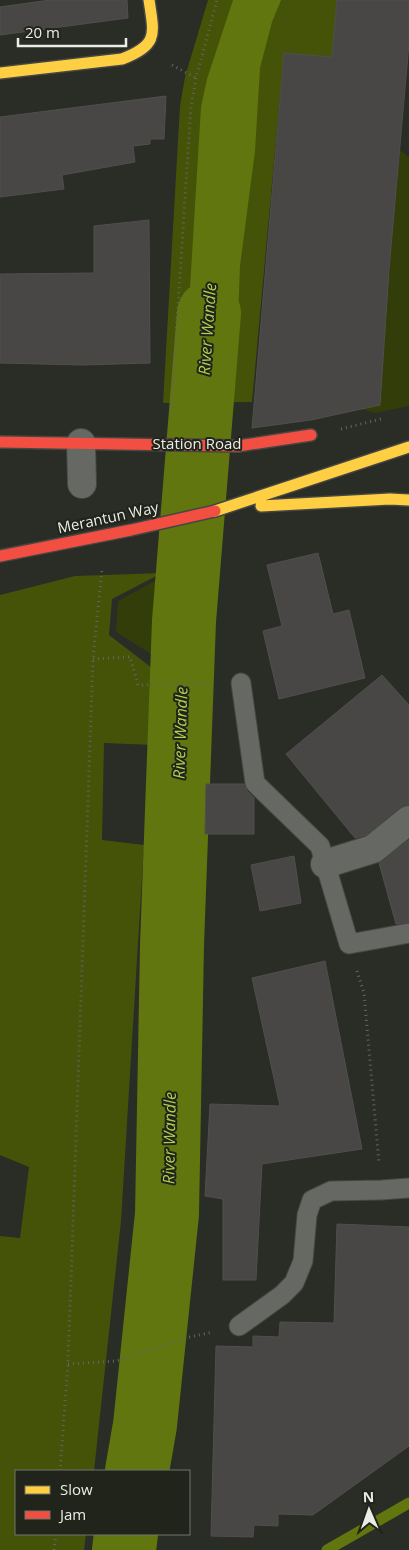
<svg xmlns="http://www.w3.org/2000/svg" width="409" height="1550" viewBox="0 0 409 1550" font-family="'Open Sans',sans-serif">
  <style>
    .green { fill: #333d09 }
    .forest { fill: #445308 }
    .water { fill: #61760e }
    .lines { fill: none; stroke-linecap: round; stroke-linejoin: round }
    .stream { stroke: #61760e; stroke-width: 11 }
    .river { stroke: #61760e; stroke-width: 64 }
    .building { fill: #484745; stroke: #504f4e }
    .lane-casing { stroke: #464743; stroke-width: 21 }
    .street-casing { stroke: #464743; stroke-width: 30 }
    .slow-casing { stroke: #464743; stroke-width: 14 }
    .jam-casing { stroke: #464743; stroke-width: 14 }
    .path { stroke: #646561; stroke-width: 3; stroke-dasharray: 1 4; stroke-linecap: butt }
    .lane { stroke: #666863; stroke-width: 19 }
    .street { stroke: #666863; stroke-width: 28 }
    .slow { stroke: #ffcf43; stroke-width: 11 }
    .jam { stroke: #f24e42; stroke-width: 11 }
    .labels { text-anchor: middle; stroke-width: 4; stroke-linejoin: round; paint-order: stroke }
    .street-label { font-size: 15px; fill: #eaece5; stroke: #21241a }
    .water-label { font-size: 16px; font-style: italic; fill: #b1d04e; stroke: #21241a }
  </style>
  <rect width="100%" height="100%" fill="#2a2c26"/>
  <path class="green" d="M400,150L409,157V406L375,413L336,401L379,382Z
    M171,572L164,662L116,632L118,601Z"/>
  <path class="forest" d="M208,0H337L332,57L284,53L252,402L163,403L180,106L185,77Z
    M162,573L112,599L109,635L156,671L154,745L104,743L102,840L144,845L121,1221L94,1471H16V1534H86L84,1550H0V1236L20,1238L29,1167L0,1155V595L75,576Z"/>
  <path class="water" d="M233,0H281L272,22L260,68L255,151L240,266L237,348L224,385L222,401L183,403L201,107L207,79Z"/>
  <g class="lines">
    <path class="stream" d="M327,1550L409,1503"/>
    <path class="river" d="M137,1471L145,1425L167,1214L172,945L184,621L209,313
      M124,1550L126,1534"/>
  </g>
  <path class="building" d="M50,0H127L128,18L0,35V7Z
    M337,0H409V43L389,270L380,405L311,420L252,428L284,53L332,57Z
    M166,96L164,139H150V144L133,146L135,162L62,175L64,189L0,197V117Z
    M149,220L150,363L82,365L0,363V274L94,273V226Z
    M318,553L333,614L349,610L365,678L279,699L263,631L282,626L267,565Z
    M382,675L409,705V805L399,808L366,835L355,838L286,754Z
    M206,784H244L247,791L254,798V834H205Z
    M409,840V922L396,924L379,863Z
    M294,856L301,903L260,911L251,865Z
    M325,961L362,1149L262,1164L256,1280H223V1199L205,1196L210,1104L280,1106L252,978Z
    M337,1224L409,1227V1446L313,1515L278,1514V1526L254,1525L253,1537L211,1536L216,1346L253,1347V1336L279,1337L280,1322L334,1323Z"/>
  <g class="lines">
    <g class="lane-casing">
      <path id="lane" d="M241,683L255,783L320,846L349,944L409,933
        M239,1326L282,1295L294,1283L303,1261L307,1215L312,1200L331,1191L381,1190L409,1188"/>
    </g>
    <g class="street-casing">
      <path id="street" d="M81,443L82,484
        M325,864L373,849L409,820"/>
    </g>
    <g class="slow-casing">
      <path id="slow" d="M0,73L122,59C159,45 154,34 149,0
        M261,506L390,499L409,500
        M215,511L409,447"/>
    </g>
    <g class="jam-casing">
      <path id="jam" d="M0,442L238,446L311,435
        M0,556L131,530L215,511"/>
    </g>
    <path class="path" d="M172,65L196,78
      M171,413L191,107L196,78L217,0
      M341,429L381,419
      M93,659L130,657L138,685L213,684
      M357,971L364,993L379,1163
      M68,1364L116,1361L190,1337L213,1332
      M60,1471L68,1364L93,659L102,570L103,569
      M54,1550L56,1534"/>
    <use href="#lane" class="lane"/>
    <use href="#street" class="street"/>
    <use href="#slow" class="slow"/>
    <use href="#jam" class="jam"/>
  </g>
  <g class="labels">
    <g class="street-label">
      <text x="197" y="449">Station Road</text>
      <text transform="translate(108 518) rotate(-12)" y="5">Merantun Way</text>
    </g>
    <g class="water-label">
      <text transform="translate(207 329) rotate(-86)" y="6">River Wandle</text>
      <text transform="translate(180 733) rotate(-88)" y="6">River Wandle</text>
      <text transform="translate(169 1138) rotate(-89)" y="6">River Wandle</text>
    </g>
  </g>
  <rect x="15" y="1470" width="175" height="65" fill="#21241a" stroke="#71746b"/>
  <rect x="25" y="1486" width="25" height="8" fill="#ffcf43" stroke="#71746b"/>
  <text x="60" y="1495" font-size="15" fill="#eaece5">Slow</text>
  <rect x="25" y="1511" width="25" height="8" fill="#f24e42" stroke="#71746b"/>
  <text x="60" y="1520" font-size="15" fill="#eaece5">Jam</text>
  <g transform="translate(369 1510) rotate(358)" stroke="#21241a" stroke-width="4" paint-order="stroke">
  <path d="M0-4L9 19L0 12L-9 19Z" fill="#eaece5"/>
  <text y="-8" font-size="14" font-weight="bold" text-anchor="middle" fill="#eaece5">N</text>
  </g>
  <path d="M18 38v8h108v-8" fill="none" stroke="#eaece5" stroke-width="2.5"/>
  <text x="25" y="38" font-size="15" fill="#eaece5" stroke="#21241a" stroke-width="4" paint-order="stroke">20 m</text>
</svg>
